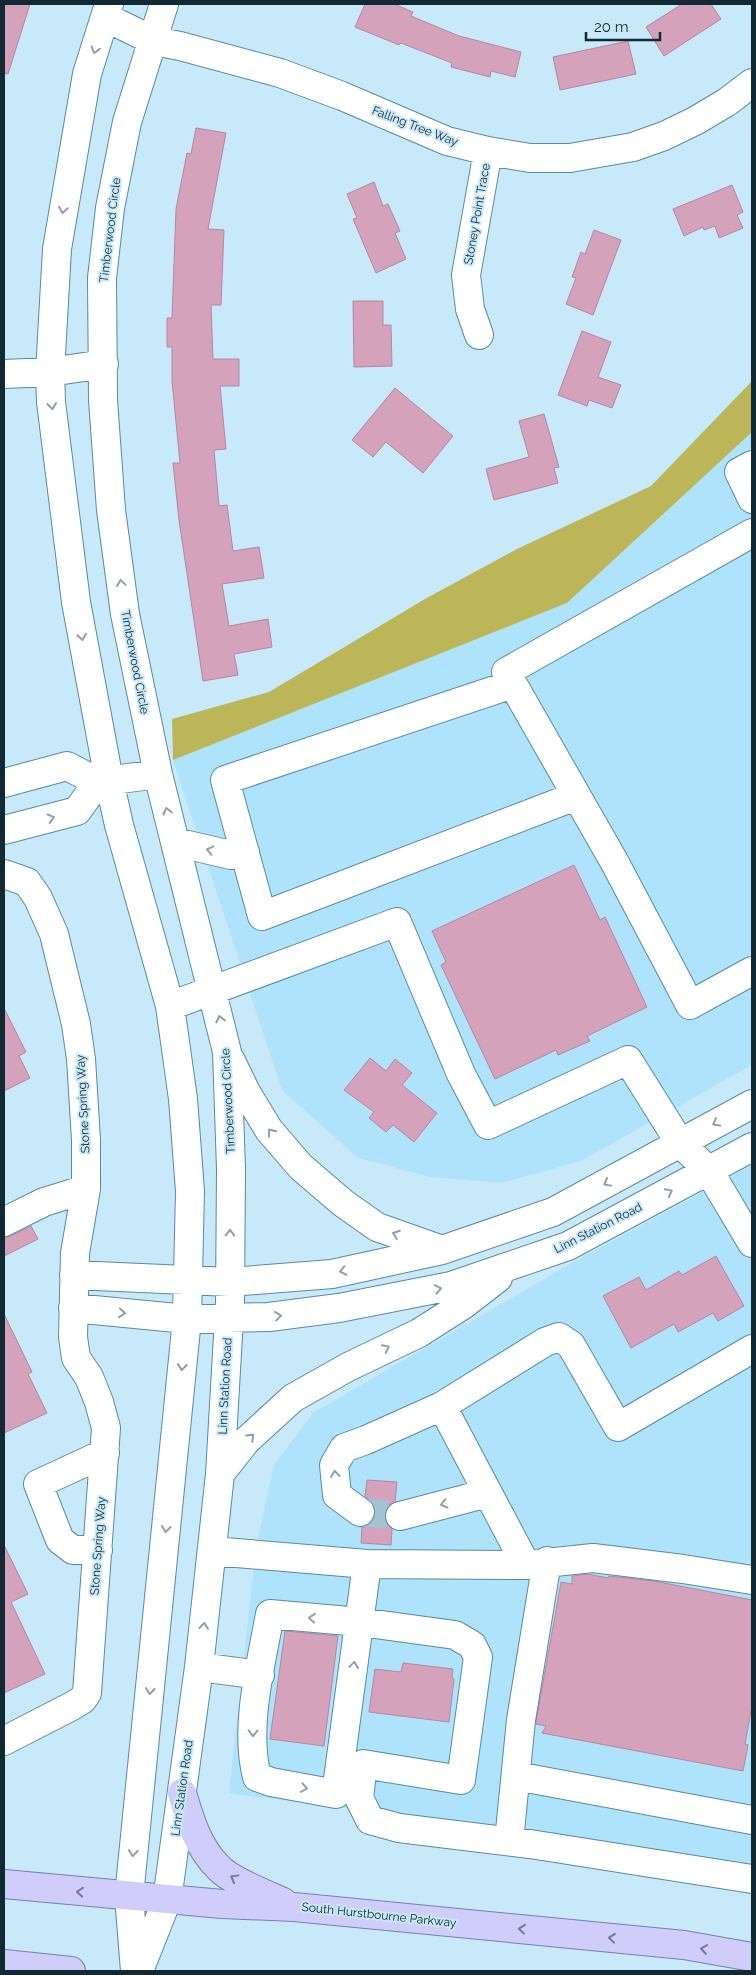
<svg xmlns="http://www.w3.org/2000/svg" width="756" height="1975" viewBox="0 0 756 1975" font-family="Raleway,sans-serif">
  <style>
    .built { fill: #aee3fb }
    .green { fill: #bbb758 }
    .building { fill: #d4a2bb; stroke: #b7869f }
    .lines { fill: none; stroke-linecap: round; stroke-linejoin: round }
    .minor-tunnel { stroke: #a3c3d1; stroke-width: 28; stroke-dasharray: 28 14; stroke-linecap: butt }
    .minor-casing { stroke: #548ca3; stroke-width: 30 }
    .major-casing { stroke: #797eb2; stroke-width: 30 }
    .minor { stroke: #fff; stroke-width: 28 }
    .major { stroke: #d0cdfa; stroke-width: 28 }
    .oneway { stroke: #949fa3 }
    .oneway2 { stroke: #707b96 }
    .labels { text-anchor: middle; stroke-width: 4; stroke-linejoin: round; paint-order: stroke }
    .street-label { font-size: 12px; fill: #112932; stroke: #c7e9f9 }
  </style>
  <rect width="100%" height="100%" fill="#c7e9f9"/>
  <path class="built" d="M752,432V1065L581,1161L501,1183L431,1177L358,1158L282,1090L173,760L567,603Z
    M752,1165V1871L481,1825L229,1793L256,1548L274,1465L313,1413L563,1268Z"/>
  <path class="green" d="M752,381V432L567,603L173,760L172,719L269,692L425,599L517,549L651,486Z"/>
  <path class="building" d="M4,4H30L8,74L4,73Z
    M365,4H394L413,12L411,16L459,36L521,52L515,77L491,71L490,77L451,67L452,63L401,43L399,45L355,27Z
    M682,4H711L721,19L664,56L646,27Z
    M628,41L636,74L560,90L553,57Z
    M196,128L226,133L208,229L224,230L221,305H211L213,359H239V386H220L226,449L214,450L219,506L227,505L233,551L259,547L264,578L222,584L229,626L268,619L272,647L234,654L238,675L203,681L179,520L173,463H180L172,381V347H167V318H172L176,209L187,153L191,154Z
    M374,182L383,206L388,204L400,231L395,233L406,259L376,273L353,219L357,218L347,194Z
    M732,185L743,212L737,215L743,228L719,238L715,226L704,230L703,227L684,236L673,209Z
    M594,230L621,240L593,315L566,304L576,278L572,277L581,252L585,254Z
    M353,301H383V325H391L392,366L354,367Z
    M582,331L611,342L598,377L621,385L612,408L589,400L587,406L558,395Z
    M395,388L453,436L423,473L386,442L373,457L352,440Z
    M544,414L559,467L554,468L558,483L494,500L486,469L529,457L519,421Z
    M574,865L600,920L605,917L647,1007L587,1036L590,1041L558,1055L556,1050L495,1079L441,965L446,962L432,931Z
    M4,1008L26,1052L19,1056L30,1078L4,1091Z
    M370,1058L386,1071L395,1059L412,1073L402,1085L437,1113L414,1142L393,1125L386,1132L369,1118L374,1112L344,1090Z
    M31,1226L38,1239L4,1256V1238L11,1236Z
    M716,1256L744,1306L718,1321L713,1313L678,1332L674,1324L631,1348L603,1296L639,1277L646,1290L679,1271L682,1275Z
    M4,1314L32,1372L28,1374L47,1413L4,1433Z
    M367,1480L397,1482L395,1502L389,1505L385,1512V1520L392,1529L391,1545L361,1543L362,1527L372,1522L376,1513L374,1505L365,1496Z
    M4,1545L28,1594L11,1602L45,1674L4,1693Z
    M588,1574L608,1578L609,1576L654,1581L752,1600V1706L745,1744L748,1745L743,1771L542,1733L546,1726L536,1724V1722L561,1582L572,1584V1576Z
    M285,1631L338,1636L324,1746L270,1739Z
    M403,1663L453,1669L452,1678L454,1679L449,1722L369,1712L375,1669L401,1672Z"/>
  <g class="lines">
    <path class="minor-tunnel" d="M360,1512L400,1516"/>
    <g class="minor-casing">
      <path id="minor" d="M109,4L87,74L57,249L50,372L51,402L76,602L109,780L119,825L170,1006L183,1099L190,1191L187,1319L129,1896L135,1971
        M105,17L154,41L180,46L280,73L342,96L447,141L488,151L530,158H570L633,147L664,136L695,121L727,102L752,83
        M479,335L470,309L466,275L488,151
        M4,374L50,372L104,364
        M752,465L739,472L752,499
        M752,533L506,672L615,863L690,1005L752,971
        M513,684L225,780L262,916L576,796
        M4,783L67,766L98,782L158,774
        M4,830L77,811L98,782
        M175,842L231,855L245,852
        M4,874L27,882L38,898L54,934L76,1024L81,1059L86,1140V1189L75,1253L73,1337L76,1358L89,1377L99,1402L106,1428L87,1693L82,1700L72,1706L4,1741
        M170,1006L397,922L461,1074L488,1125L628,1060L680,1143L709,1171L752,1243
        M231,1061L246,1092L269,1130L301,1167L343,1203L377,1227L442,1250
        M4,1222L44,1202L86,1189
        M74,1275L230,1282L332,1274L442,1250L553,1212L752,1104
        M73,1308L187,1319L269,1317L339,1308L451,1286L568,1246L752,1147
        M752,1349L618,1427L571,1345L559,1337L545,1342L442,1406L526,1565L593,1558L683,1569L752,1580
        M220,1474L246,1441L293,1398L348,1367L419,1333L463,1305L498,1278
        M360,1512L337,1495L334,1465L344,1448L366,1440L442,1406
        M400,1516L488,1493
        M98,1550H73L60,1540L38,1484L105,1453
        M213,1551L367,1564L526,1565
        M367,1564L336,1794L271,1782L257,1777C244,1727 261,1665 270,1614L360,1622L455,1635L472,1645L478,1657L461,1780L363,1764L359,1798L370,1820L399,1828L530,1844L752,1879
        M199,1667L260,1675
        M516,1776L752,1820
        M509,1841L521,1720L547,1561
        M139,1971L167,1900L199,1667L220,1474L230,1301L231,1169L227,1052L158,774L125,614L111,510L103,400L102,278L110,208L127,122L164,4"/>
    </g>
    <g class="major-casing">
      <path id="major" d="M182,1793C190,1820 198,1848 219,1868C231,1881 266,1894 283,1902
        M4,1884L222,1904L294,1907L684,1945L752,1957
        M4,1964L71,1971"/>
    </g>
    <use href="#minor" class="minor"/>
    <use href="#major" class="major"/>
  </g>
  <defs><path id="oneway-chevron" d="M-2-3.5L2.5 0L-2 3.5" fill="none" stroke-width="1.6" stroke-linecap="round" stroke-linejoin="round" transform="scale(1.25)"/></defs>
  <g class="oneway">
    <use href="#oneway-chevron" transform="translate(95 50) rotate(107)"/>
    <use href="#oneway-chevron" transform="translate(63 210) rotate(99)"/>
    <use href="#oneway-chevron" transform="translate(52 406) rotate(84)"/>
    <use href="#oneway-chevron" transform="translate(121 583) rotate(-98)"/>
    <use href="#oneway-chevron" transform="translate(82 637) rotate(80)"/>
    <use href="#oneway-chevron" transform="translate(167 811) rotate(-104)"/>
    <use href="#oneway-chevron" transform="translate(51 818) rotate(-15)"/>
    <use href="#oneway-chevron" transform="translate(210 850) rotate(-167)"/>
    <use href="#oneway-chevron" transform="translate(220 1019) rotate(-103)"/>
    <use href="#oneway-chevron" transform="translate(716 1123) rotate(151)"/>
    <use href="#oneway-chevron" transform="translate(271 1132) rotate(-128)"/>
    <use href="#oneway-chevron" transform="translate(607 1183) rotate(151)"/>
    <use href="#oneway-chevron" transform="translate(669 1192) rotate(-28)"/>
    <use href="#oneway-chevron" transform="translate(230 1233) rotate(-89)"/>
    <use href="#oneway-chevron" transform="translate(396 1234) rotate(-160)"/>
    <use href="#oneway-chevron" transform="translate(343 1271) rotate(168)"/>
    <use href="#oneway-chevron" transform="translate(438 1289) rotate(-11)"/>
    <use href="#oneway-chevron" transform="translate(122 1313) rotate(5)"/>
    <use href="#oneway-chevron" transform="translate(278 1316) rotate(-7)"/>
    <use href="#oneway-chevron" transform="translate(386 1348) rotate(-26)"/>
    <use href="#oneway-chevron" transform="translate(182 1367) rotate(96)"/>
    <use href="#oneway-chevron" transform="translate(251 1437) rotate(-44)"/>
    <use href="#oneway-chevron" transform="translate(335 1474) rotate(-96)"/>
    <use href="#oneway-chevron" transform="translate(444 1504) rotate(166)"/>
    <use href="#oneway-chevron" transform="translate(166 1529) rotate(96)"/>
    <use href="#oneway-chevron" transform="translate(312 1618) rotate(-175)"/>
    <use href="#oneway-chevron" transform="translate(204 1626) rotate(-83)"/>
    <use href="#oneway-chevron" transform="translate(354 1665) rotate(-82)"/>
    <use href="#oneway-chevron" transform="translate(150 1691) rotate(96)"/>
    <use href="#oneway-chevron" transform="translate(253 1733) rotate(91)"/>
    <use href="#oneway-chevron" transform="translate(304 1788) rotate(10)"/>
    <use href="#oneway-chevron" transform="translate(133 1853) rotate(96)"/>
  </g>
  <g class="oneway2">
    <use href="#oneway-chevron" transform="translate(234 1878) rotate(-151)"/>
    <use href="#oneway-chevron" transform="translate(80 1892) rotate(-175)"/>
    <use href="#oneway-chevron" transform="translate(522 1929) rotate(-174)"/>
    <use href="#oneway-chevron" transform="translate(612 1938) rotate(-174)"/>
    <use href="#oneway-chevron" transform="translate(704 1949) rotate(-171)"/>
  </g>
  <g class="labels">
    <g class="street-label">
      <text transform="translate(415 126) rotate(21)" y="4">Falling Tree Way</text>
      <text transform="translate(477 214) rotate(-80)" y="4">Stoney Point Trace</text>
      <text transform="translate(110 230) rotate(-83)" y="4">Timberwood Circle</text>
      <text transform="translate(135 662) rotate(79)" y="4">Timberwood Circle</text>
      <text transform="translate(228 1101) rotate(-93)" y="4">Timberwood Circle</text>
      <text transform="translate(83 1104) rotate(-93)" y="4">Stone Spring Way</text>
      <text transform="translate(598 1228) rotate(-27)" y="4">Linn Station Road</text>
      <text transform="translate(225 1386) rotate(-87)" y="4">Linn Station Road</text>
      <text transform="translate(98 1546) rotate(-86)" y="4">Stone Spring Way</text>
      <text transform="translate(182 1788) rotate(-82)" y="4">Linn Station Road</text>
      <text transform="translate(379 1915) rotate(6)" y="4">South Hurstbourne Parkway</text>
    </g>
  </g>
  <rect width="756" height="1975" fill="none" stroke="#112932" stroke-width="10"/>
  <path d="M586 32v8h74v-8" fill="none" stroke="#112932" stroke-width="2.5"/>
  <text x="594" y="32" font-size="15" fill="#112932" stroke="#c7e9f9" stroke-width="4" paint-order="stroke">20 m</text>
</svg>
